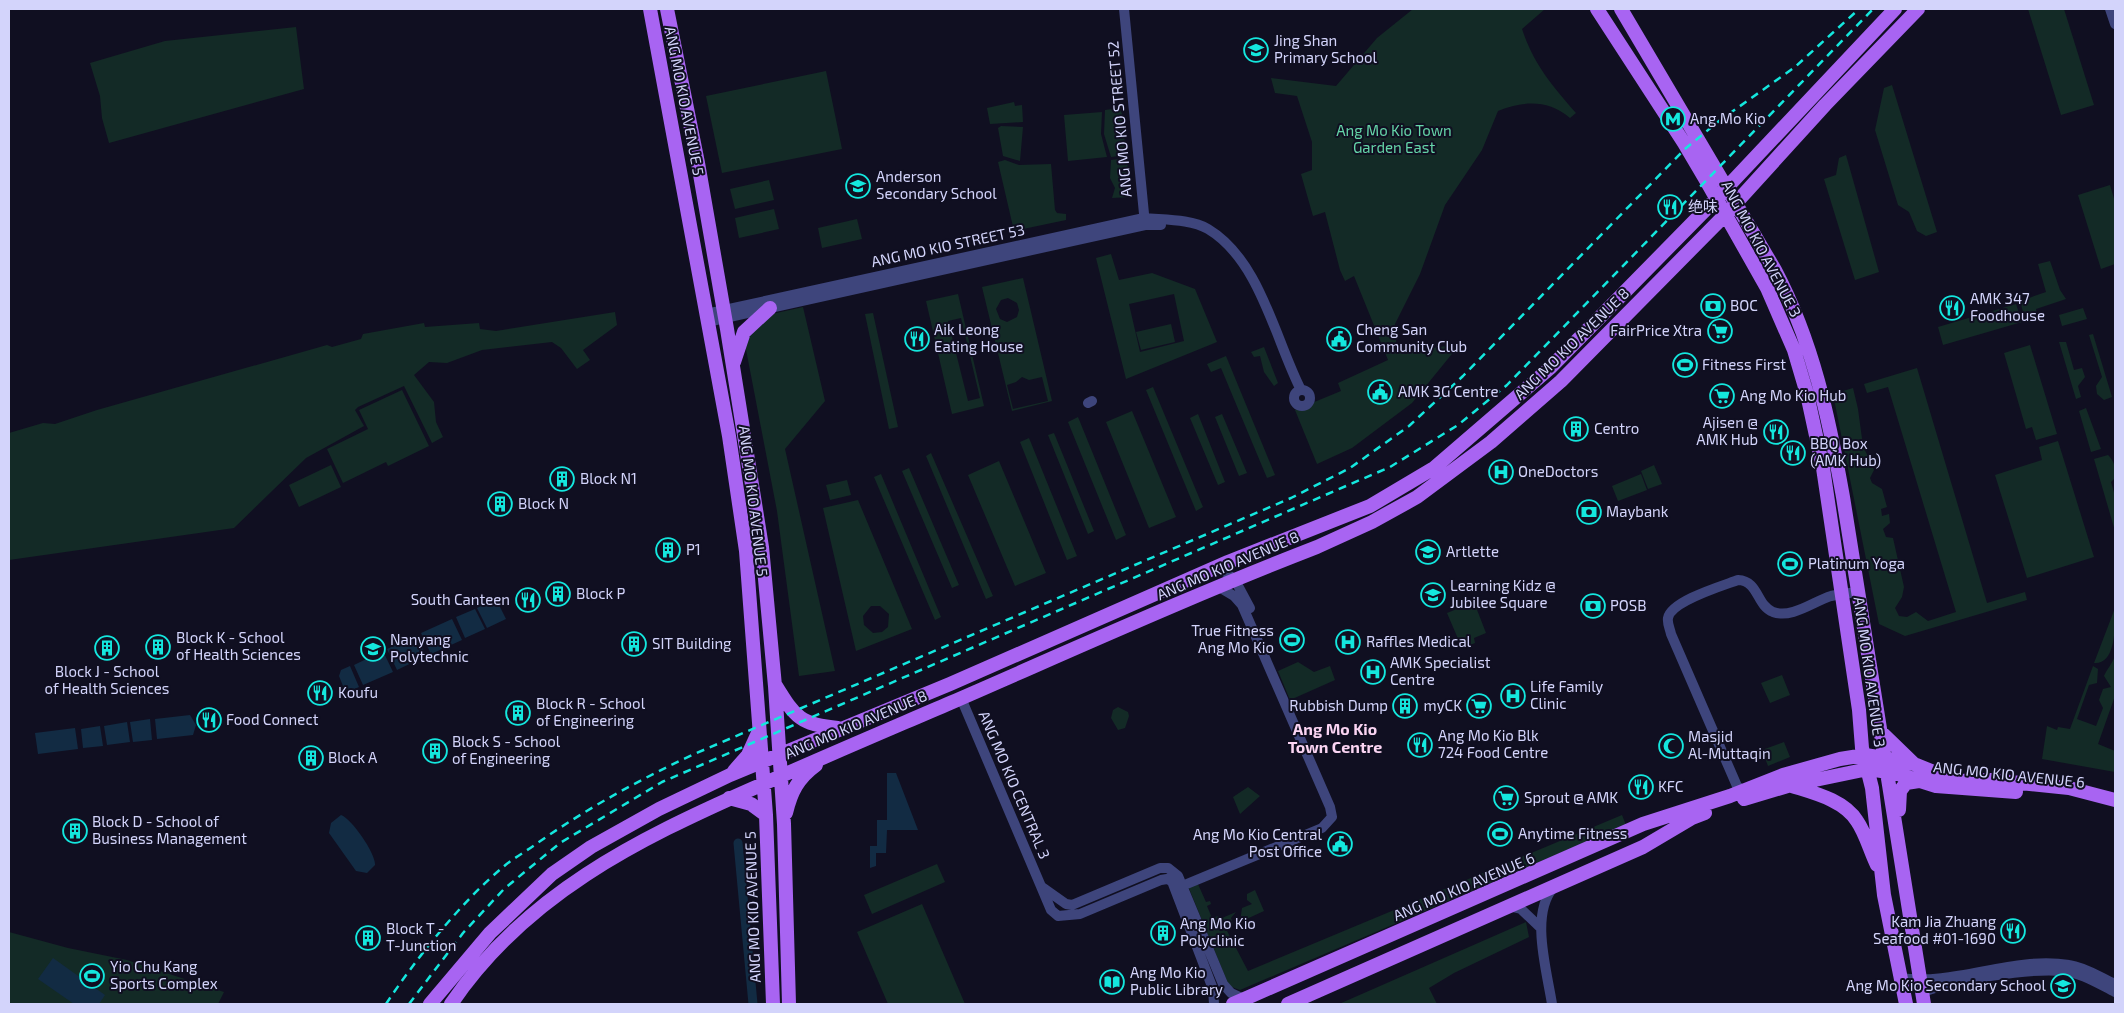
<svg xmlns="http://www.w3.org/2000/svg" width="2124" height="1013" viewBox="0 0 2124 1013" font-family="'Exo 2','Noto Sans SC',sans-serif">
  <style>
    .green { fill: #132a26; fill-rule: evenodd }
    .water { fill: #122b43 }
    .lines { fill: none; stroke-linecap: round; stroke-linejoin: round }
    .canal { stroke: #122b43; stroke-width: 9 }
    .minor { stroke: #3e457c; stroke-width: 10 }
    .primary { stroke: #a864f2; stroke-width: 14 }
    .rail { stroke: #14e7de; stroke-width: 2.5; stroke-dasharray: 8 6; stroke-linecap: butt }
    .labels { text-anchor: middle; stroke-width: 4; stroke-linejoin: round; paint-order: stroke }
    .poi-label { font-size: 15px; fill: #d3d4fb; stroke: #100f21; text-anchor: start }
    .street-label { font-size: 15px; fill: #d3d4fb; stroke: #100f21 }
    .park-label { font-size: 15px; fill: #65d5a9; stroke: #100f21 }
    .neighbourhood-label { font-size: 16px; font-weight: bold; fill: #fbd5f3; stroke: #100f21 }
  </style>
  <rect width="100%" height="100%" fill="#100f21"/>
  <path class="green" d="M1413,9H1545L1522,29C1534,65 1552,85 1576,113L1570,118C1547,99 1524,101 1498,111L1482,150L1445,205L1420,274L1395,324L1397,353L1460,344L1412,403L1352,448L1317,464L1295,410L1341,391L1338,383L1388,360L1354,276L1345,281L1340,270L1325,212L1313,216L1301,174L1312,170V142L1297,96L1275,93L1271,78L1336,86L1377,38Z
    M2028,9H2064L2094,105L2061,115Z
    M296,27L304,89L109,143L102,118L100,96L90,63L165,41Z
    M826,71L842,149L722,173L706,96Z
    M1892,85L1937,232L1926,236L1917,231L1909,212L1898,205L1875,130L1884,88Z
    M1014,102L1015,106L1022,105L1023,122L990,124L987,108Z
    M1120,108L1122,114L1126,155L1111,157L1104,134L1105,110Z
    M1102,112L1101,134L1107,157L1068,161L1064,115Z
    M1001,126L1023,127L1020,161L1003,156L998,128Z
    M1846,155L1879,272L1855,280L1824,179L1836,175L1839,158Z
    M1127,158L1130,197L1112,198L1115,188L1110,178L1111,160Z
    M1005,160L1019,165L1051,164L1055,210L1057,213L1066,214V220L1014,231L998,162Z
    M769,180L774,200L735,209L730,189Z
    M2110,185L2115,202V264L2101,269L2078,195Z
    M774,209L779,229L739,238L735,218Z
    M857,219L862,239L822,248L818,228Z
    M1111,254L1119,280L1152,273L1195,289L1217,342L1126,379L1096,258ZM1174,294L1184,341L1140,352L1129,304Z
    M2050,261L2060,290L2066,299L2036,309L2037,315L2025,319L2020,301L2046,292L2038,264Z
    M1023,278L1052,401L1012,411L982,287ZM1008,298L1017,303L1019,310L1017,317L1007,322L1000,319L996,309L1001,300ZM1022,377L1029,380L1042,377L1048,401L1013,409L1007,385L1016,382Z
    M958,294L984,406L952,414L926,301ZM961,318L980,398L968,401L948,321Z
    M2016,304L2022,322L1943,345L1938,327Z
    M803,307L825,401L785,449L835,671L799,676L777,511L744,339L772,314Z
    M2083,308L2087,319L2062,326L2059,315Z
    M615,312L617,325L583,350L590,360L577,369L561,348L552,342L482,350L447,363L429,362L414,375L434,402L436,422L443,437L432,443L404,386L358,407L355,410L364,426L306,458L234,528L9,560V433L43,423L55,424L97,410L327,345L332,347L361,339L363,334L424,323L425,327L479,323L480,329L496,331Z
    M873,313L898,427L889,429L865,314Z
    M1171,324L1175,342L1141,350L1136,332Z
    M2093,334L2112,397L2104,400L2097,394L2096,386L2102,377L2089,335Z
    M2059,342H2066L2074,370L2082,368L2085,377L2078,386L2081,397L2076,399Z
    M2030,345L2057,434L2036,440L2032,427L2026,429L2004,353Z
    M1264,347L1278,383L1274,386L1264,372L1260,356L1254,357L1251,352Z
    M1226,356L1275,475L1267,478L1221,368L1211,372L1207,364Z
    M1917,368L1987,603L2025,592L2027,600L1905,636L1879,624L1833,394L1853,388L1858,409L1863,446L1874,470L1870,478L1872,483L1882,489L1887,507L1881,509L1882,516L1889,514L1890,523L1883,529L1886,537L1893,538L1904,587L1902,597L1895,608L1899,616L1907,617L1916,612L1928,621L1956,612L1888,387L1867,393L1864,384Z
    M1153,387L1203,507L1196,511L1146,390Z
    M402,390L429,446L388,466L386,462L343,483L327,449L368,429L359,410Z
    M2086,408L2101,449L2091,452L2079,411Z
    M1132,411L1176,517L1149,528L1106,422Z
    M1198,414L1225,482L1218,485L1190,418Z
    M1222,414L1247,473L1239,476L1215,417Z
    M1078,417L1126,535L1116,540L1068,422Z
    M1054,433L1094,531L1088,534L1048,435Z
    M1029,438L1077,556L1067,560L1020,442Z
    M2058,441L2094,557L2027,578L1995,475L2042,460L2039,447Z
    M931,453L993,596L986,599L926,456Z
    M2108,455C2115,462 2116,469 2115,478L2111,482L2115,496V531L2094,459Z
    M999,461L1046,573L1015,586L968,475Z
    M331,465L341,487L299,507L289,485Z
    M1654,465L1662,484L1648,489L1641,471Z
    M909,468L959,585L952,588L902,471Z
    M881,474L941,617L935,620L874,477Z
    M1641,474L1647,490L1618,501L1612,486Z
    M847,480L851,495L830,500L826,485Z
    M858,500L912,629L856,651L823,508ZM871,606H880L889,614L888,627L882,632L873,633L864,625L863,616Z
    M1474,602L1486,633L1474,638L1475,643L1462,648L1447,613Z
    M2115,608C2115,623 2117,665 2094,663Z
    M2115,656V696L2098,744L2115,751V772L2042,759L2047,726L2057,730L2058,727L2070,729L2093,666L2098,669L2097,683L2089,685L2077,719L2096,726L2103,708L2099,700L2103,689L2111,687L2104,676C2107,669 2112,664 2115,656Z
    M1298,662L1314,672L1330,666L1335,680L1290,700L1278,671Z
    M1782,675L1790,695L1770,703L1761,683Z
    M1118,707L1128,712L1129,716L1125,728L1118,730L1111,718L1113,710Z
    M1784,742L1790,757L1768,766L1762,750Z
    M1248,787L1260,796L1240,814L1233,797Z
    M1622,815L1626,825L1240,990L1229,986L1188,886L1197,882L1206,902L1210,901L1211,904L1207,906L1212,918L1218,916L1224,926L1222,918L1236,912L1231,918L1233,924L1226,929L1248,971Z
    M937,864L945,882L872,914L864,895Z
    M1255,890L1264,911L1240,922L1242,908L1252,904L1247,900V894Z
    M922,904L965,1004H888L857,932Z
    M1526,922L1529,937L1454,973L1429,988L1437,1004H1339Z
    M9,932L68,948L127,960L224,992L218,1004H9Z"/>
  <path class="water" d="M496,599L506,619L487,628L477,608Z
    M475,609L485,629L465,638L456,617Z
    M452,619L462,640L431,654L421,633Z
    M417,635L426,656L397,670L387,649Z
    M383,651L393,672L363,685L354,665Z
    M350,666L359,687L350,691L343,686L339,676L341,670Z
    M190,715L196,725L193,735L157,739L155,719Z
    M150,719L152,740L133,742L130,722Z
    M127,722L130,742L107,745L104,726Z
    M100,726L103,746L83,748L81,729Z
    M75,728L78,749L38,754L35,733Z
    M887,773H896L918,830H887L886,853H876V866L870,868V846H877V820H887Z
    M341,815C352,819 376,854 375,865L367,873L356,871L329,833L331,823Z
    M53,958L105,995L99,1004H74L38,979Z"/>
  <g class="lines">
    <path class="canal" d="M738,843L753,1004"/>
    <path class="minor" d="M1124,9L1145,224
      M2110,9L2115,24
      M706,314L1144,218C1164,220 1191,219 1208,229C1260,260 1275,339 1301,390
      M707,322L1145,225H1161
      M1294 398a8 8 0 1 1 16 0a8 8 0 1 1-16 0Z
      M1088,403L1092,401
      M1218,566L1235,580L1250,608
      M961,698L1040,884L1051,910L1058,916L1080,914L1161,880L1167,879L1182,886L1322,828L1332,817L1330,807L1242,605L1234,596L1219,587
      M1744,791L1737,786L1671,634C1670,629 1667,623 1668,618C1671,601 1722,586 1738,580C1759,581 1756,605 1773,612C1792,619 1814,601 1831,596C1840,594 1849,593 1858,592
      M1173,884L1213,989L1214,1004
      M1042,887L1066,904L1072,905L1160,868H1168L1178,876L1223,984L1231,993L1244,999
      M1508,906L1521,909L1541,928
      M1900,978C1956,986 2012,956 2069,965C2085,967 2101,978 2115,984
      M1923,992C1956,980 2027,968 2062,971C2080,972 2099,984 2115,992
      M1552,1004C1547,971 1530,915 1553,888"/>
    <path class="primary" d="M650,9L729,436L746,551L766,815L773,1004
      M667,9L698,163L727,329L762,547L775,686L784,824L789,1004
      M1597,9L1684,143L1707,182L1767,288L1794,350L1807,394L1823,468L1859,710L1862,748L1872,788L1884,895L1906,1004
      M1621,9L1775,270C1813,342 1829,418 1843,497L1924,1004
      M734,362L744,332L770,308
      M776,686C795,717 801,725 838,728
      M1881,732L1913,763
      M734,771L748,755L758,733
      M1792,786C1814,793 1844,800 1857,821C1866,834 1870,851 1877,865
      M729,798L751,804L766,815
      M1744,799L1791,785L1868,769L1895,773L1936,786L2016,792
      M1899,810L1900,791L1906,783L1919,781
      M786,813C791,792 798,778 816,765
      M430,1004L490,933L552,874L591,847L659,809L730,775L950,684L1228,562L1370,506L1434,468L1550,368L1716,199L1895,9
      M451,1004C525,895 636,840 754,788C819,759 885,731 950,703C1072,650 1193,595 1317,547L1372,522L1417,497L1491,442L1561,381L1725,215L1825,105L1918,9
      M1233,1004L1643,824L1730,796L1783,775L1840,759L1865,755L1885,758L1914,764L1956,781L1991,780L2069,788L2115,800
      M1288,1004L1643,847L1692,818L1705,813"/>
    <path class="rail" d="M386,1004C415,960 461,902 502,868C512,859 525,852 536,844C586,809 637,781 692,755L1291,498L1350,468L1409,426L1463,376L1685,149L1719,121L1795,67L1859,9
      M409,1004L463,933L504,889L560,843L662,782L1390,467L1458,425L1507,385L1873,9"/>
  </g>
  <defs>
    <g id="school-ring" transform="scale(1.25)"><circle r="9.5" fill="#100f21" stroke="#14e7de" stroke-width="1.5"/><path d="M0-5L7-2L0 1L-7-2ZM-4 1L0 2.5L4 1V4Q0 6-4 4Z" fill="#14e7de"/></g>
    <g id="metro-ring" transform="scale(1.25)"><circle r="9.5" fill="#100f21" stroke="#14e7de" stroke-width="1.5"/><path d="M-5.5 5V-5H-3L0 0L3-5H5.5V5H3V-.5L0 4L-3-.5V5Z" fill="#14e7de"/></g>
    <g id="restaurant-ring" transform="scale(1.25)"><circle r="9.5" fill="#100f21" stroke="#14e7de" stroke-width="1.5"/><path d="M-5-6h1v4h1v-4h1v4h1v-4h1v5L-1.5 .5V6h-2V.5L-5-1ZM5-6V6H3V1.5H1.5Q1.5-4 5-6Z" fill="#14e7de"/></g>
    <g id="bank-ring" transform="scale(1.25)"><circle r="9.5" fill="#100f21" stroke="#14e7de" stroke-width="1.5"/><path d="M-6-4H6V4H-6ZM0-2.3a2.3 2.3 0 1 0 0 4.6a2.3 2.3 0 1 0 0-4.6Z" fill="#14e7de"/></g>
    <g id="supermarket-ring" transform="scale(1.25)"><circle r="9.5" fill="#100f21" stroke="#14e7de" stroke-width="1.5"/><path d="M-6-5.5h2.5l.6 2H6L4.5 2H-2.5L-4.4-4H-6ZM-1.5 3.2a1.3 1.3 0 1 0 .1 0ZM3 3.2a1.3 1.3 0 1 0 .1 0Z" fill="#14e7de"/></g>
    <g id="civic-ring" transform="scale(1.25)"><circle r="9.5" fill="#100f21" stroke="#14e7de" stroke-width="1.5"/><path d="M-.6-6.5H3V-4.5H.6V-3L4-1V1h2V6H-6V1h2V-1L-.6-3ZM-1.2 2.5V6h2.4V2.5Z" fill="#14e7de"/></g>
    <g id="stadium-ring" transform="scale(1.25)"><circle r="9.5" fill="#100f21" stroke="#14e7de" stroke-width="1.5"/><path d="M0-5a6.5 5 0 1 0 0 10a6.5 5 0 1 0 0-10ZM-3.5-1.8h7v3.6h-7Z" fill="#14e7de"/></g>
    <g id="building-ring" transform="scale(1.25)"><circle r="9.5" fill="#100f21" stroke="#14e7de" stroke-width="1.5"/><path d="M-4-6H4V6H1V3H-1V6H-4ZM-2.5-4.3h1.7v1.8h-1.7ZM.8-4.3h1.7v1.8H.8ZM-2.5-1h1.7V.8h-1.7ZM.8-1h1.7V.8H.8Z" fill="#14e7de"/></g>
    <g id="hospital-ring" transform="scale(1.25)"><circle r="9.5" fill="#100f21" stroke="#14e7de" stroke-width="1.5"/><path d="M-5-5h3v3.5h4V-5h3V5h-3V1.5h-4V5h-3Z" fill="#14e7de"/></g>
    <g id="university-ring" transform="scale(1.25)"><circle r="9.5" fill="#100f21" stroke="#14e7de" stroke-width="1.5"/><path d="M0-5L7-2L0 1L-7-2ZM-4 1L0 2.5L4 1V4Q0 6-4 4Z" fill="#14e7de"/></g>
    <g id="mosque-ring" transform="scale(1.25)"><circle r="9.5" fill="#100f21" stroke="#14e7de" stroke-width="1.5"/><path d="M3.5-4.9A6 6 0 1 0 3.5 4.9A5 5 0 1 1 3.5-4.9Z" fill="#14e7de"/></g>
    <g id="library-ring" transform="scale(1.25)"><circle r="9.5" fill="#100f21" stroke="#14e7de" stroke-width="1.5"/><path d="M-6-4Q-3-5.5-.7-3.5V5Q-3 3-6 4ZM6-4Q3-5.5 .7-3.5V5Q3 3 6 4Z" fill="#14e7de"/></g>
  </defs>
  <g fill-rule="evenodd">
    <use href="#school-ring" x="1256" y="50"/>
    <use href="#metro-ring" x="1673" y="119"/>
    <use href="#school-ring" x="858" y="186"/>
    <use href="#restaurant-ring" x="1670" y="207"/>
    <use href="#bank-ring" x="1713" y="306"/>
    <use href="#restaurant-ring" x="1952" y="308"/>
    <use href="#supermarket-ring" x="1720" y="331"/>
    <use href="#restaurant-ring" x="917" y="339"/>
    <use href="#civic-ring" x="1339" y="339"/>
    <use href="#stadium-ring" x="1685" y="365"/>
    <use href="#civic-ring" x="1380" y="392"/>
    <use href="#supermarket-ring" x="1722" y="396"/>
    <use href="#building-ring" x="1576" y="429"/>
    <use href="#restaurant-ring" x="1776" y="432"/>
    <use href="#restaurant-ring" x="1793" y="453"/>
    <use href="#hospital-ring" x="1501" y="472"/>
    <use href="#building-ring" x="562" y="479"/>
    <use href="#building-ring" x="500" y="504"/>
    <use href="#bank-ring" x="1589" y="512"/>
    <use href="#building-ring" x="668" y="550"/>
    <use href="#school-ring" x="1428" y="552"/>
    <use href="#stadium-ring" x="1790" y="564"/>
    <use href="#building-ring" x="558" y="594"/>
    <use href="#school-ring" x="1433" y="595"/>
    <use href="#restaurant-ring" x="528" y="600"/>
    <use href="#bank-ring" x="1593" y="606"/>
    <use href="#stadium-ring" x="1292" y="640"/>
    <use href="#hospital-ring" x="1348" y="642"/>
    <use href="#building-ring" x="634" y="644"/>
    <use href="#building-ring" x="158" y="647"/>
    <use href="#building-ring" x="107" y="648"/>
    <use href="#university-ring" x="373" y="649"/>
    <use href="#hospital-ring" x="1373" y="672"/>
    <use href="#restaurant-ring" x="320" y="693"/>
    <use href="#hospital-ring" x="1513" y="696"/>
    <use href="#building-ring" x="1405" y="706"/>
    <use href="#supermarket-ring" x="1479" y="706"/>
    <use href="#building-ring" x="518" y="713"/>
    <use href="#restaurant-ring" x="209" y="720"/>
    <use href="#restaurant-ring" x="1420" y="745"/>
    <use href="#mosque-ring" x="1671" y="746"/>
    <use href="#building-ring" x="435" y="751"/>
    <use href="#building-ring" x="311" y="758"/>
    <use href="#restaurant-ring" x="1641" y="787"/>
    <use href="#supermarket-ring" x="1506" y="798"/>
    <use href="#building-ring" x="75" y="831"/>
    <use href="#stadium-ring" x="1500" y="834"/>
    <use href="#civic-ring" x="1340" y="844"/>
    <use href="#restaurant-ring" x="2013" y="931"/>
    <use href="#building-ring" x="1163" y="933"/>
    <use href="#building-ring" x="368" y="938"/>
    <use href="#stadium-ring" x="92" y="976"/>
    <use href="#library-ring" x="1112" y="982"/>
    <use href="#school-ring" x="2063" y="986"/>
  </g>
  <g class="labels">
    <g class="poi-label">
      <text x="1274" y="46">Jing Shan<tspan x="1274" dy="17">Primary School</tspan></text>
      <text x="1690" y="124">Ang Mo Kio</text>
      <text x="876" y="182">Anderson<tspan x="876" dy="17">Secondary School</tspan></text>
      <text x="1688" y="212">绝味</text>
      <text x="1970" y="304">AMK 347<tspan x="1970" dy="17">Foodhouse</tspan></text>
      <text x="1730" y="311">BOC</text>
      <text x="934" y="335">Aik Leong<tspan x="934" dy="17">Eating House</tspan></text>
      <text x="1356" y="335">Cheng San<tspan x="1356" dy="17">Community Club</tspan></text>
      <text x="1702" y="336" text-anchor="end">FairPrice Xtra</text>
      <text x="1702" y="370">Fitness First</text>
      <text x="1398" y="397">AMK 3G Centre</text>
      <text x="1740" y="401">Ang Mo Kio Hub</text>
      <text x="1758" y="428" text-anchor="end">Ajisen @<tspan x="1758" dy="17">AMK Hub</tspan></text>
      <text x="1594" y="434">Centro</text>
      <text x="1810" y="449">BBQ Box<tspan x="1810" dy="17">(AMK Hub)</tspan></text>
      <text x="1518" y="477">OneDoctors</text>
      <text x="580" y="484">Block N1</text>
      <text x="518" y="509">Block N</text>
      <text x="1606" y="517">Maybank</text>
      <text x="686" y="555">P1</text>
      <text x="1446" y="557">Artlette</text>
      <text x="1808" y="569">Platinum Yoga</text>
      <text x="1450" y="591">Learning Kidz @<tspan x="1450" dy="17">Jubilee Square</tspan></text>
      <text x="576" y="599">Block P</text>
      <text x="510" y="605" text-anchor="end">South Canteen</text>
      <text x="1610" y="611">POSB</text>
      <text x="1274" y="636" text-anchor="end">True Fitness<tspan x="1274" dy="17">Ang Mo Kio</tspan></text>
      <text x="176" y="643">Block K - School<tspan x="176" dy="17">of Health Sciences</tspan></text>
      <text x="390" y="645">Nanyang<tspan x="390" dy="17">Polytechnic</tspan></text>
      <text x="1366" y="647">Raffles Medical</text>
      <text x="652" y="649">SIT Building</text>
      <text x="1390" y="668">AMK Specialist<tspan x="1390" dy="17">Centre</tspan></text>
      <text x="107" y="677" text-anchor="middle">Block J - School<tspan x="107" dy="17">of Health Sciences</tspan></text>
      <text x="1530" y="692">Life Family<tspan x="1530" dy="17">Clinic</tspan></text>
      <text x="338" y="698">Koufu</text>
      <text x="536" y="709">Block R - School<tspan x="536" dy="17">of Engineering</tspan></text>
      <text x="1388" y="711" text-anchor="end">Rubbish Dump</text>
      <text x="1462" y="711" text-anchor="end">myCK</text>
      <text x="226" y="725">Food Connect</text>
      <text x="1438" y="741">Ang Mo Kio Blk<tspan x="1438" dy="17">724 Food Centre</tspan></text>
      <text x="1688" y="742">Masjid<tspan x="1688" dy="17">Al-Muttaqin</tspan></text>
      <text x="452" y="747">Block S - School<tspan x="452" dy="17">of Engineering</tspan></text>
      <text x="328" y="763">Block A</text>
      <text x="1658" y="792">KFC</text>
      <text x="1524" y="803">Sprout @ AMK</text>
      <text x="92" y="827">Block D - School of<tspan x="92" dy="17">Business Management</tspan></text>
      <text x="1518" y="839">Anytime Fitness</text>
      <text x="1322" y="840" text-anchor="end">Ang Mo Kio Central<tspan x="1322" dy="17">Post Office</tspan></text>
      <text x="1996" y="927" text-anchor="end">Kam Jia Zhuang<tspan x="1996" dy="17">Seafood #01-1690</tspan></text>
      <text x="1180" y="929">Ang Mo Kio<tspan x="1180" dy="17">Polyclinic</tspan></text>
      <text x="386" y="934">Block T -<tspan x="386" dy="17">T-Junction</tspan></text>
      <text x="110" y="972">Yio Chu Kang<tspan x="110" dy="17">Sports Complex</tspan></text>
      <text x="1130" y="978">Ang Mo Kio<tspan x="1130" dy="17">Public Library</tspan></text>
      <text x="2046" y="991" text-anchor="end">Ang Mo Kio Secondary School</text>
    </g>
    <g class="street-label">
      <text transform="translate(684 101) rotate(79)" y="5">ANG MO KIO AVENUE 5</text>
      <text transform="translate(1120 119) rotate(-95)" y="5">ANG MO KIO STREET 52</text>
      <text transform="translate(948 246) rotate(-12)" y="5">ANG MO KIO STREET 53</text>
      <text transform="translate(1761 249) rotate(62)" y="5">ANG MO KIO AVENUE 3</text>
      <text transform="translate(1572 344) rotate(-44)" y="5">ANG MO KIO AVENUE 8</text>
      <text transform="translate(753 501) rotate(83)" y="5">ANG MO KIO AVENUE 5</text>
      <text transform="translate(1228 566) rotate(-23)" y="5">ANG MO KIO AVENUE 8</text>
      <text transform="translate(1869 672) rotate(82)" y="5">ANG MO KIO AVENUE 3</text>
      <text transform="translate(856 725) rotate(-23)" y="5">ANG MO KIO AVENUE 8</text>
      <text transform="translate(2009 775) rotate(6)" y="5">ANG MO KIO AVENUE 6</text>
      <text transform="translate(1014 785) rotate(67)" y="5">ANG MO KIO CENTRAL 3</text>
      <text transform="translate(1464 887) rotate(-23)" y="5">ANG MO KIO AVENUE 6</text>
      <text transform="translate(753 907) rotate(-92)" y="5">ANG MO KIO AVENUE 5</text>
    </g>
    <g class="park-label">
      <text x="1394" y="136">Ang Mo Kio Town<tspan x="1394" dy="17">Garden East</tspan></text>
    </g>
    <g class="neighbourhood-label">
      <text x="1335" y="735">Ang Mo Kio<tspan x="1335" dy="18">Town Centre</tspan></text>
    </g>
  </g>
  <rect width="2124" height="1013" fill="none" stroke="#d3d4fb" stroke-width="20"/>
</svg>
